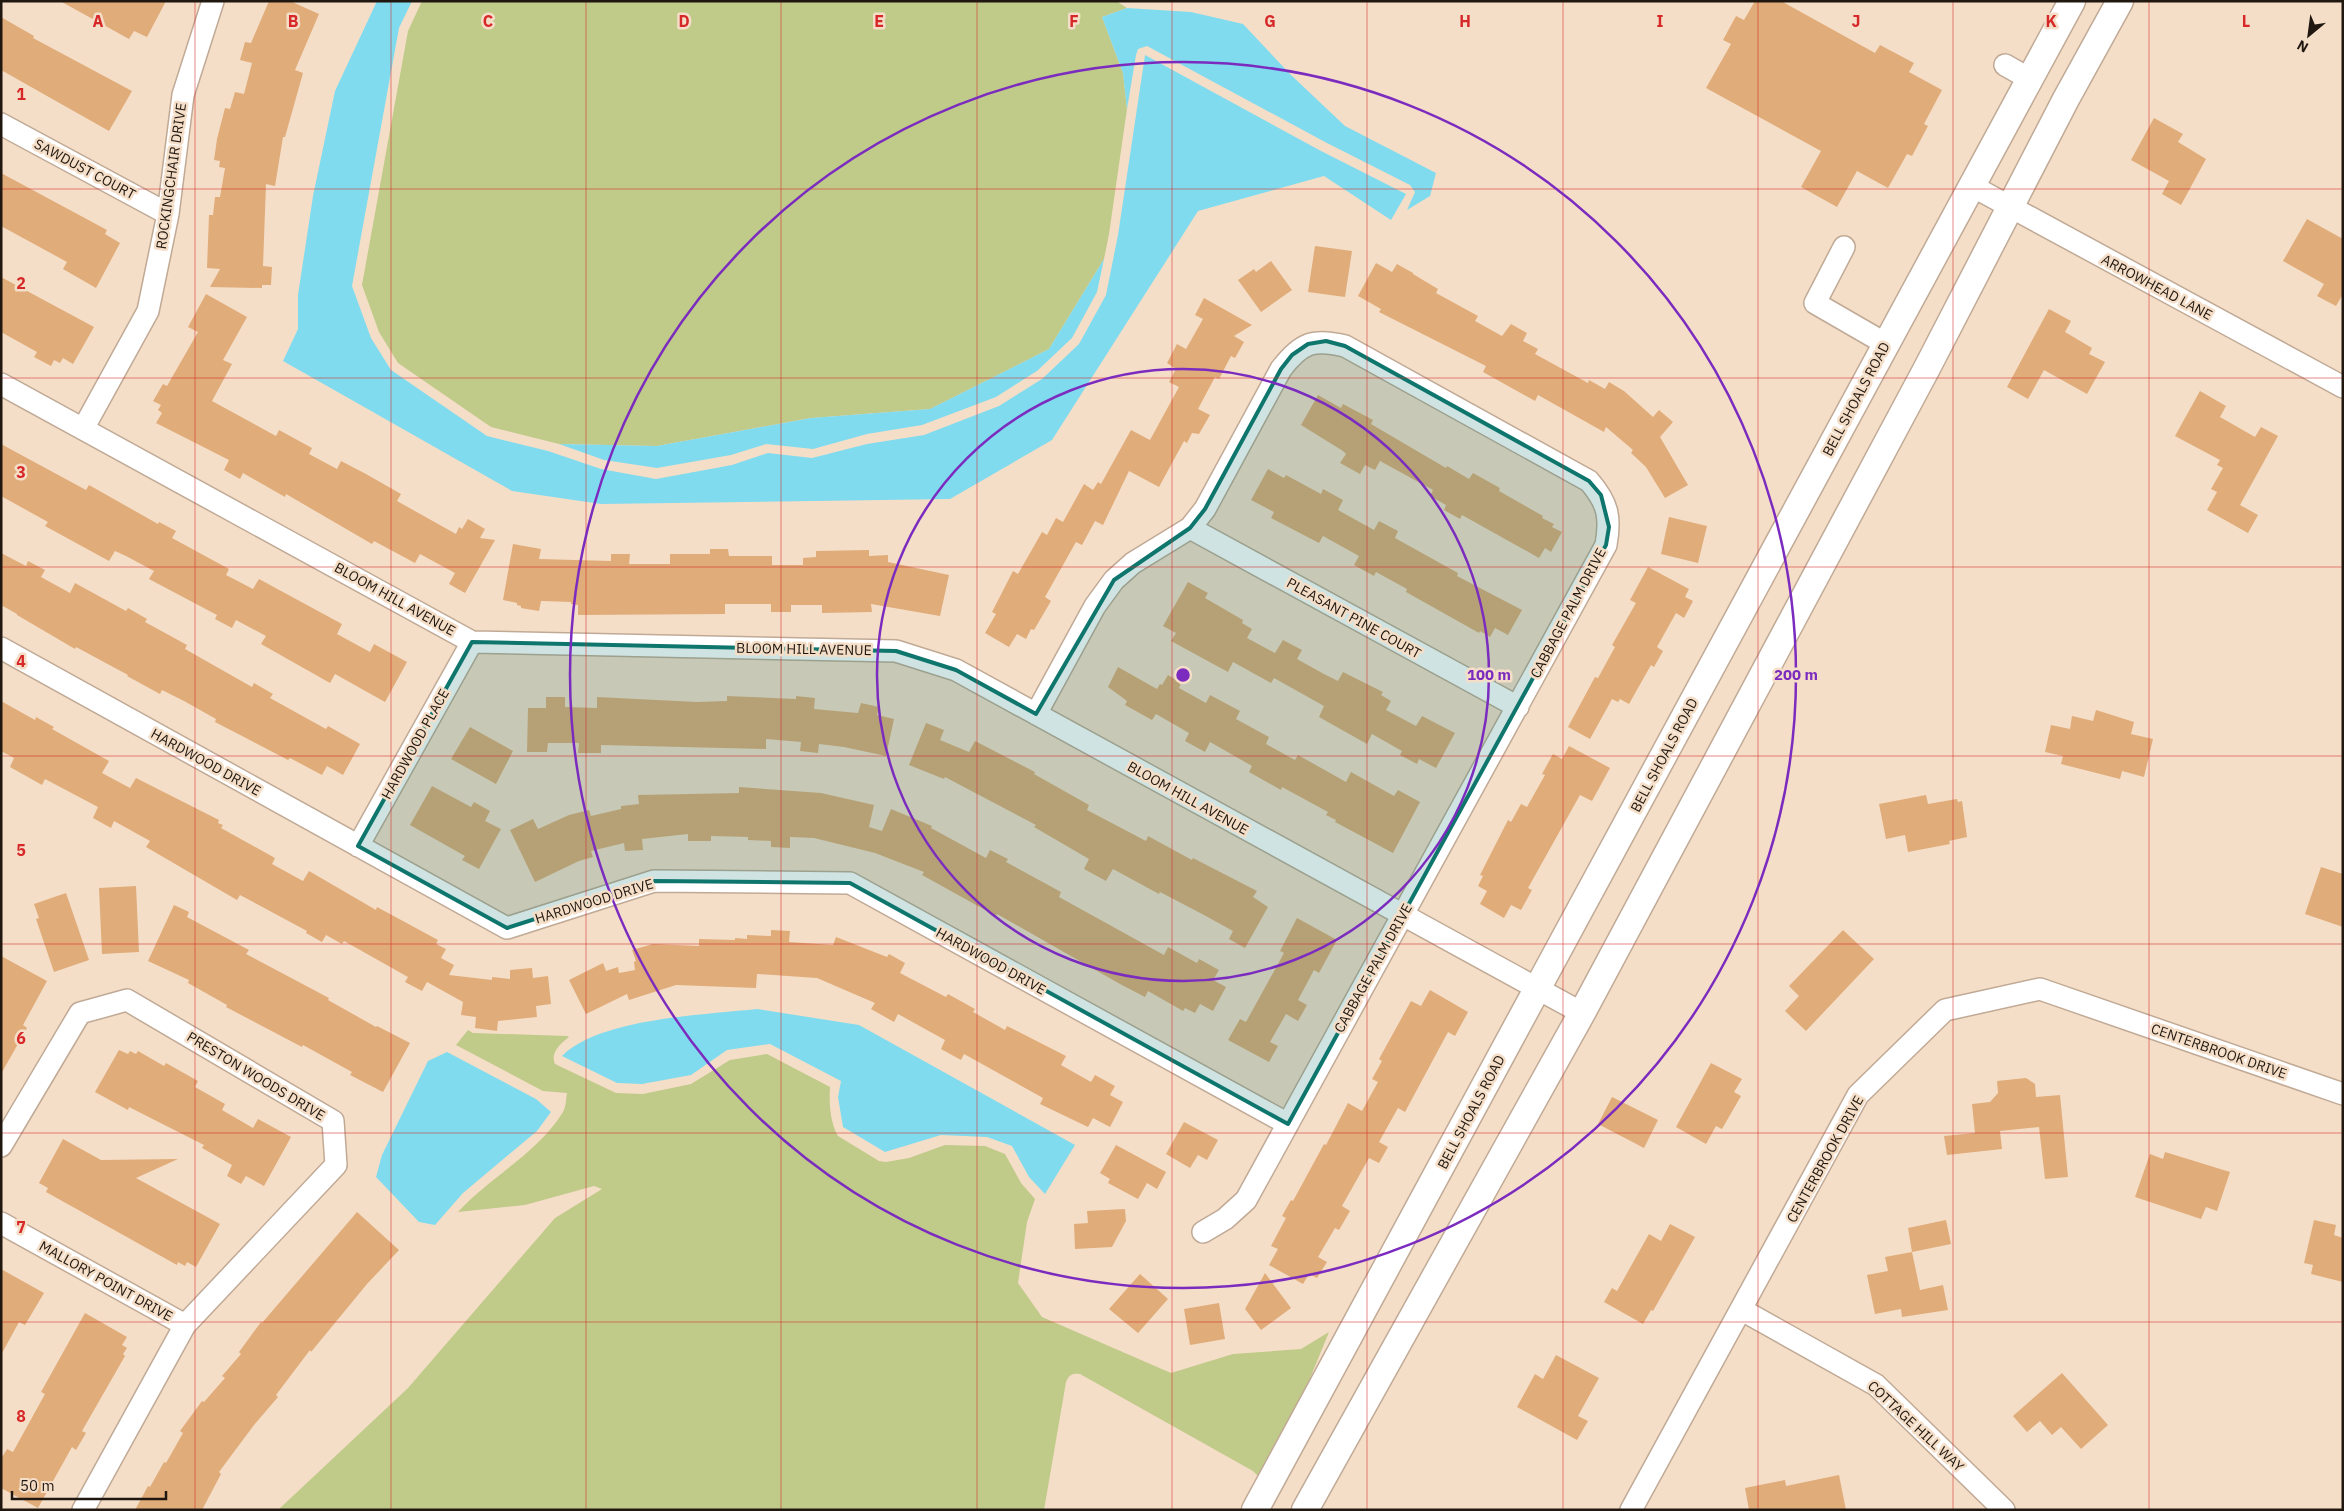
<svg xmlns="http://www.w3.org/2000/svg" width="2344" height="1511" viewBox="0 0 2344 1511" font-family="'IBM Plex Sans',sans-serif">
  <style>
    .green { fill: #c0ca89 }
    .water { fill: #80dbee }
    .building { fill: #e0ac79 }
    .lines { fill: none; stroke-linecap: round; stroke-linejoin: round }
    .minor-casing { stroke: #c0aa96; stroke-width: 24 }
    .major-casing { stroke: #c0aa96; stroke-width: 29 }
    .minor { stroke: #fff; stroke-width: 21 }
    .major { stroke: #fff; stroke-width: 26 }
    .marked { fill: #0f766e; fill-opacity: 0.2; stroke: #0f766e; stroke-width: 4; stroke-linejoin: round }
    .grid { fill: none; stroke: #d62828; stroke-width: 1; stroke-opacity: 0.55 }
    .ring { fill: none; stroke: #7b2cbf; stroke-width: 2.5 }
    .labels { text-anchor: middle; stroke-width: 5; stroke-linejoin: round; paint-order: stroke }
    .street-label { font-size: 14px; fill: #201810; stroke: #f5dec8 }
    .grid-label { font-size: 16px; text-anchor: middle; font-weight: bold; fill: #d62828; stroke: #f5dec8; stroke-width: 5; stroke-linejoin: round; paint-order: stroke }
    .centre { fill: #7b2cbf; stroke: #f5dec8; stroke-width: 2.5 }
    .ring-label { font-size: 15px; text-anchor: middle; font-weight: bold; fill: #7b2cbf; stroke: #f5dec8; stroke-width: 5; stroke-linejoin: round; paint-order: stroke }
  </style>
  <rect width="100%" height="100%" fill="#f5dec8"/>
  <path class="green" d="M422,1H1116L1127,8L1102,17L1123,73L1127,109L1109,234L1104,259L1049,349L930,409L811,418L657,446L559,444L491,427L398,363L379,332L362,285L408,31Z
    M468,1030L473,1033L567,1036L569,1037C560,1044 550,1053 555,1064L616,1093L643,1094L691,1084L730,1060L767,1054L830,1087C829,1103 830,1122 838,1136L879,1161L886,1162L909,1158L945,1145L985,1146L1005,1154L1021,1183L1035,1199L1027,1222L1018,1283L1042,1317L1171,1373L1233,1354L1301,1349L1329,1332L1256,1510L1257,1475L1253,1471L1080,1374C1072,1373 1069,1375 1066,1382L1044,1510H278L408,1388L555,1218L602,1189L594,1186L525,1205L458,1212C490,1177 538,1153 563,1112C566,1107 566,1099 567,1093L543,1091L456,1045Z"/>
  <path class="water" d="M377,1H412L399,28L352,286L371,338L391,370L487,436L548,451L601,469L656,479L732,465L768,453L812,458L867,444L924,435L999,406L1042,379L1079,344L1106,295L1118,235L1145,55L1321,151L1406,194L1391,220L1324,176L1198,211L1052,440L950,499L601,504L512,491L283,361L298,329V295L313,196L335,91Z
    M1127,8L1191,12L1243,24L1291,75L1345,126L1436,173L1430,196L1407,210L1415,192L1410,185L1325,142L1147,46L1138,49L1136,55L1127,109L1123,73L1102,17Z
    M1104,259L1097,292L1072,338L1037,371L996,397L922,425L867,434L813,449L766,444L731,455L657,468L604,460L559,444L657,446L811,418L930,409L1049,349Z
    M757,1009L859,1025L1075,1145L1045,1194L1029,1177L1012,1146L987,1137L941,1135L885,1152L843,1127L838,1097L841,1081L770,1044L727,1050L691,1075L642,1084L617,1083L562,1056C600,1018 703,1015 757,1009Z
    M447,1052L536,1099L551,1112L537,1131L463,1193L435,1225L419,1222L376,1177L382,1155L428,1061Z"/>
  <path class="building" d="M60,1H166L147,37L134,31L129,39Z
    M269,1H290L319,14L295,70L303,73L285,137H283L275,186L266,184L263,266L272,267L271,285H262V288L210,287L220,269L207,268L209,215H213L215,197H220L225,168L219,167L220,161L214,160L217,139L225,108L230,109L235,92L244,94L252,63L240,60L245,42L251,43Z
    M1755,1H1781L1875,53L1880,45L1914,63L1909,72L1942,90L1924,124L1928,126L1912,156L1907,154L1888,188L1857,171L1837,207L1801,187L1821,151L1706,88L1731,44L1723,40L1736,16L1744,20Z
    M1,17L34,36L33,38L132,91L109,131L1,70Z
    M2154,118L2183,134L2178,142L2206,159L2181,205L2162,194L2169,181L2131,160Z
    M1,173L107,230L105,234L120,243L96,288L63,269L67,262L1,226Z
    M2307,219L2343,239V294L2336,306L2317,296L2324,284L2283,261Z
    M1315,246L1352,251L1345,297L1308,292Z
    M1271,261L1292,290L1261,312L1238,280L1254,269L1256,272Z
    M1376,263L1392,272L1397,264L1413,273V274L1438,289L1436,293L1478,316L1475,321L1502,336L1511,324L1527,333L1523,341L1538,349L1535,354L1588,383L1589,380L1605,389L1609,382L1624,391L1653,417L1659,410L1673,422L1660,437L1688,485L1665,498L1646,467L1631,453L1633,450L1606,427L1604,432L1538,395L1535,401L1483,372L1486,366L1379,312L1381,309L1358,296Z
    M1,277L94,327L73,364L63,358L60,363L54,360L51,366L34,357L37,352L1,332Z
    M206,294L247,317L223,360L232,364L212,401L276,436L279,430L312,448L309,454L337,469L341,461L366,474L401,494L397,501L456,534L459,527L462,529L468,519L485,529L480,538L495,540L465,593L449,584L455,573L420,554L415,563L374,541L372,544L286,494L285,497L243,473L240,479L224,470L229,460L156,423L162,413L158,410L161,405L153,401L163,384L167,386L198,332L188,327Z
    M1204,298L1252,325L1234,336L1244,342L1235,358L1231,356L1219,379L1215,377L1198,409L1210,415L1199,434L1192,433L1187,443L1184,441L1159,487L1129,471L1103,525L1095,521L1082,545L1076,542L1045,597L1051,601L1034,630L1031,629L1026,639L1017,634L1009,647L985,633L996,614L992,612L1013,571L1018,574L1042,532L1047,535L1056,518L1063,522L1084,484L1093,490L1098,482L1101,484L1131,430L1150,440L1179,387L1169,382L1176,369L1167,363L1177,344L1186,349L1203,319L1195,315Z
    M2049,309L2071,321L2065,332L2092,348L2089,354L2105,362L2087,394L2044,370L2028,399L2007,387Z
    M2200,391L2226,406L2220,417L2255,437L2261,427L2278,436L2240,505L2258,515L2248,533L2207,510L2217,492L2211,489L2223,468L2217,465L2220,460L2175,436Z
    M1318,395L1341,408L1343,404L1373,420L1371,424L1446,468L1447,466L1469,479L1473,473L1500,488L1499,491L1543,516L1542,518L1554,524L1552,527L1562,532L1551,552L1545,548L1539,558L1462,515L1460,519L1444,510L1446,505L1430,496L1433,490L1380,461L1375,470L1365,465L1360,474L1340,463L1346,454L1343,451L1301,425Z
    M1,444L86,490L89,485L158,524L159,522L176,531L172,538L229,569L226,575L253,589L259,579L342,624L337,634L370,652L374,644L407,662L385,702L335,674L330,683L261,644L266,636L236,620L232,628L215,619L217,615L149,579L154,571L126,556L115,551L109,561L45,526L48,522L1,496Z
    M1268,469L1284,478L1286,475L1321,494L1323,489L1343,500L1338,510L1374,530L1379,521L1398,531L1395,538L1458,573L1457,576L1522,610L1508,635L1495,628L1490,637L1480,631L1479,633L1406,592L1407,589L1376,572L1374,576L1354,565L1359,556L1323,536L1319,543L1271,518L1274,512L1251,500Z
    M1669,517L1707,526L1698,563L1661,554Z
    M513,544L541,549L539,559L611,561V554H630L629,564H670V554H710V549H728L729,556H772V565H803V558L816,557V551L869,550V556L888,555V562L949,575L940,616L871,604L872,612L822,613V605H791V612H771V604H725V614L578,615V605L571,604V602L541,601L539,611L521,608V606L517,605V603L503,600Z
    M1,553L26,566L28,561L45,570L41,577L70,593L75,583L126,611L128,608L147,619L145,622L187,645L185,649L252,687L254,683L273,694L270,698L326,729L328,726L360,744L343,775L327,766L322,775L290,758L288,760L215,722L216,719L184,701L162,690L160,694L127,676L128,675L76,647L75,649L17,615V614L1,605Z
    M1648,567L1689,589L1685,597L1693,601L1684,618L1676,613L1657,647L1663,651L1654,667L1651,665L1629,704L1620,699L1618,702L1612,699L1590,739L1568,727L1595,677L1598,678L1615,647L1612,645L1636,603L1630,600Z
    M1188,582L1208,593L1205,598L1243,620L1242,623L1252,629L1247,638L1275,653L1283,640L1302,650L1297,659L1324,674L1338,681L1343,672L1383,692L1381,695L1391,701L1386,710L1416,726L1422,716L1455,733L1436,768L1419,759L1417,764L1400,755L1402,751L1372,734L1367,744L1319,717L1324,706L1274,678L1271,683L1233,662L1228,672L1171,641L1176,633L1163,626Z
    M1118,667L1157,689L1160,684L1162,685L1168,675L1181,683L1179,688L1206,703L1210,695L1240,711L1236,719L1269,737L1266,744L1295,760L1298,755L1346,782L1351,772L1394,796L1398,790L1420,802L1393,853L1335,822L1336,820L1326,815L1328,812L1282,787L1281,790L1249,772L1252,766L1210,742L1205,752L1185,741L1189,733L1156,714L1152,720L1125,705L1127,701L1108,687Z
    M727,696L796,699V696L815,698L814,709L858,713L861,703L879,707L877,715L894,719L886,756L844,747L819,744L818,753L800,751L801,742L766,739V749L601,745V753H578L579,743H548L547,752H527L528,708H546V697H565V707L597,708V697L697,702L727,701Z
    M1,701L35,720L36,717L54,727L52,729L109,761L102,773L130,788L136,778L219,820L218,823L223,825L221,828L275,858L272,864L303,881L309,871L376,910L377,907L438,940L436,944L446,949L441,958L454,965L449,975L492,980V977L510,979V970L532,968L533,978L548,976L551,1004L536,1006L537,1017L498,1021L497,1031L475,1028L476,1017L461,1015L463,1002L427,982L422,991L405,982L408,977L344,941L342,944L326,935L322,942L306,933L307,931L240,895L237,900L146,847L150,841L114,821L111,828L93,818L98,807L45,779L42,785L10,767L14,758L1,751Z
    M2096,710L2134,722L2131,734L2153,739L2144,777L2122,771L2120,779L2061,764L2063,756L2045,752L2051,725L2070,729L2072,716L2093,721Z
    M926,723L944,730L940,740L969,752L975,741L1035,772L1034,774L1089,805L1087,810L1146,841L1148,836L1192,860L1193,858L1257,891L1253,897L1268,907L1245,948L1229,939L1233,931L1204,915L1160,892L1159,894L1113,869L1106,881L1084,869L1089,859L1034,827L1036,825L945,777L944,779L909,765Z
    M470,727L513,751L496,784L451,759Z
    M1569,746L1610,768L1592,801L1580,795L1528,888L1532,890L1521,910L1511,905L1504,918L1480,904L1487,891L1478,886L1483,876L1480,875L1508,820L1511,822L1521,804L1527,807L1545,775L1542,774L1553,754L1562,759Z
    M432,786L471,807L474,802L490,811L485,821L501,829L479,869L462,860L465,856L410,825Z
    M739,787L821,793L874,805L869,827L882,831L891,809L932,826L931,828L986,858L990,850L1008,859L1006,862L1061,892L1059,897L1164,955L1168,947L1197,963L1199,959L1219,970L1213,980L1226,987L1213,1011L1200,1004L1195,1013L1185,1008L1183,1011L1148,991L1145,997L1120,984L997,914L996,916L922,875L924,872L875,853L814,838L790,837V848L771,847V841L748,840V837L711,836V841H688V834L642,839L643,850L625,851L624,843L591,851L593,857L579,861L535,882L510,830L533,819L538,829L569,815L589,810L591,816L621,809V806L639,804L638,795L739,793Z
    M1926,795L1928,804L1957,799L1958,802L1962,801L1967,837L1949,841L1950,844L1908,852L1905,835L1886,839L1879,804Z
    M2321,867L2343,874V927L2305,914Z
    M136,886L139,952L102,954L99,888Z
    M66,893L89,960L54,972L36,919L39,918L34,904Z
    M174,905L189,912L187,917L249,950L246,954L329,998L328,1000L376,1027L377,1026L410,1043L383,1092L350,1075L352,1072L303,1045L302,1047L226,1007L227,1005L188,983L189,980L148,961Z
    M1297,918L1337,940L1319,973L1314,970L1298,1000L1307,1005L1298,1021L1286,1014L1270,1042L1278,1046L1269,1062L1228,1040L1240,1019L1246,1022L1284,953L1280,951Z
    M771,930L790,931L789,942L833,945L836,937L887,957L889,954L905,963L900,973L946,997L948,994L975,1009L973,1012L1005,1030L1007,1026L1066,1056L1061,1065L1091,1082L1095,1075L1115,1086L1110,1095L1123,1102L1110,1127L1093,1118L1088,1127L1040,1104L1043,1098L964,1054L961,1060L941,1049L945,1040L898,1014L894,1022L871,1009L875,1003L817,978L757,974L756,988L676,985L629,1000L627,994L586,1014L569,980L603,963L606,971L618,967L619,973L635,970L634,962L636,961L632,950L653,944L699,946V939L735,940V938L747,939V935L771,936Z
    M1843,930L1874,959L1806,1031L1785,1011L1799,996L1789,986Z
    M1,956L47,981L23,1025L27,1028L1,1074Z
    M1430,990L1468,1012L1455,1036L1448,1032L1405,1112L1398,1108L1379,1142L1388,1147L1379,1163L1369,1158L1342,1206L1350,1211L1339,1230L1335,1228L1318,1257L1327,1262L1317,1278L1309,1274L1303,1284L1269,1265L1278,1249L1271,1246L1286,1218L1282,1216L1291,1200L1293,1201L1324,1144L1326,1145L1348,1103L1362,1111L1378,1082L1372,1079L1382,1061L1379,1059L1411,1001L1421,1006Z
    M119,1050L128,1054L130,1051L136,1054L138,1051L164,1066L166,1063L198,1081L195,1087L225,1104L222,1110L253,1128L258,1119L291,1137L264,1186L246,1176L241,1184L227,1176L232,1165L202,1148L204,1145L129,1107L128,1110L95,1092Z
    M1711,1063L1742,1079L1734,1092L1741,1096L1722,1129L1716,1126L1706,1144L1676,1127Z
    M2026,1078L2035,1084L2036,1097L2060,1095L2068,1177L2045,1179L2039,1127L2000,1131L2002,1149L1947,1155L1944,1136L1975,1133L1972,1104L1990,1102L1998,1093L1997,1081Z
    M1612,1097L1658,1120L1644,1148L1598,1124Z
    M1184,1122L1218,1140L1207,1160L1198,1155L1190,1168L1166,1154Z
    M63,1139L101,1160L178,1159L136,1178L220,1224L196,1267L187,1262L185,1266L178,1262L177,1265L46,1192L48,1188L39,1183Z
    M1116,1145L1166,1172L1157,1189L1147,1183L1138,1199L1108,1183L1110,1179L1100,1173Z
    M2165,1152L2230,1172L2217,1211L2206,1207L2201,1219L2135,1197L2150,1154L2163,1159Z
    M1125,1209L1126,1221L1112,1247L1075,1249L1074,1224L1088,1223L1087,1211Z
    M357,1212L399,1250L367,1284L311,1352L310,1350L276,1395L278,1397L254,1425L219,1472L221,1474L202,1510H135L148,1486L150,1487L164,1462L166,1463L183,1433L180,1431L202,1401L204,1402L225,1378L222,1376L241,1354L239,1352L261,1322L262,1323Z
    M1946,1220L1951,1244L1912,1252L1908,1228Z
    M2314,1220L2336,1225L2334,1235L2343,1238V1282L2311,1274L2313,1265L2304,1263Z
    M1670,1224L1695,1237L1653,1311L1651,1310L1643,1324L1604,1302L1612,1288L1617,1291L1649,1234L1661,1241Z
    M1912,1252L1920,1290L1943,1285L1948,1310L1902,1317L1901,1309L1875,1314L1867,1275L1888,1271L1885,1257Z
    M1,1269L44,1293L25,1325L19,1322L1,1355Z
    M1265,1273L1291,1308L1261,1330L1245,1309Z
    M1140,1274L1168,1299L1138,1333L1109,1309Z
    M1219,1303L1225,1339L1190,1345L1184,1309Z
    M85,1313L127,1337L122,1345L127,1348L123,1354L125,1356L82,1431L86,1433L76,1450L72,1447L38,1508L1,1488V1459L7,1449L13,1452L45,1394L41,1392Z
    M1556,1355L1599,1378L1578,1416L1588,1421L1577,1440L1517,1407L1535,1374L1543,1379Z
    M2062,1373L2108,1425L2081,1449L2061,1427L2052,1435L2040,1421L2027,1432L2013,1416Z
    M1839,1475L1846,1510H1749L1745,1488L1785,1480L1786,1486Z"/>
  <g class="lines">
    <g class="minor-casing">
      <path id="minor" d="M2005,65L2030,79
        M1,124L168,214
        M1972,186L2343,387
        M1844,247L1815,303L1886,344
        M1,384L472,642L896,651L956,670L1582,1013
        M83,429L148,311L168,214L183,95L213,1
        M1190,528L1518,707
        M1,648L507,928L654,881L850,883L1288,1124
        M1036,714L1095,606L1114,580L1133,563L1190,528L1205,509L1281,369C1301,343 1313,338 1345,346L1589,481C1608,503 1611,517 1606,545L1246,1200L1225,1219L1203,1232
        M358,846L472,642
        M1,1146L80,1013L127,1000L333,1121L336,1165L185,1325L83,1510
        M1,1223L185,1325
        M1742,1310L1876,1385L2004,1510
        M1631,1510L1858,1095L1945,1010L2040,989L2343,1094"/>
    </g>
    <g class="major-casing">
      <path id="major" d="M1255,1510L2072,1
        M1305,1510L1582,1013L1927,368L2066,99L2120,1"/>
    </g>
    <use href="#minor" class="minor"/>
    <use href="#major" class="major"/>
  </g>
  <path class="marked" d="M1326,341L1345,346L1589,481L1601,495L1609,527L1606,545L1288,1124L850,883L654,881L507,928L358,846L472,642L896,651L956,670L1036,714L1114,580L1190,528L1205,509L1281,369L1292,355L1308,344Z"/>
  <path class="grid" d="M195,1V1510M391,1V1510M586,1V1510M781,1V1510M977,1V1510M1172,1V1510M1367,1V1510M1563,1V1510M1758,1V1510M1953,1V1510M2149,1V1510M1,189H2343M1,378H2343M1,567H2343M1,756H2343M1,944H2343M1,1133H2343M1,1322H2343"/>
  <g class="ring">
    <circle cx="1183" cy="675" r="306"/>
    <circle cx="1183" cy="675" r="613"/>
  </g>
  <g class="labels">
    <g class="street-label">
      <text transform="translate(85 169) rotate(28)" y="5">SAWDUST COURT</text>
      <text transform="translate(171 176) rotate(-82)" y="5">ROCKINGCHAIR DRIVE</text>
      <text transform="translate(2157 287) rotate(28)" y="5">ARROWHEAD LANE</text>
      <text transform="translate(1856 399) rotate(-62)" y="5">BELL SHOALS ROAD</text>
      <text transform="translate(395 599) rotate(29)" y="5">BLOOM HILL AVENUE</text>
      <text transform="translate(1568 613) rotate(-62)" y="5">CABBAGE PALM DRIVE</text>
      <text transform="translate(1354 618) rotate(29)" y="5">PLEASANT PINE COURT</text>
      <text transform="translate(804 649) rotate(1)" y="5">BLOOM HILL AVENUE</text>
      <text transform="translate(415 744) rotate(-61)" y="5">HARDWOOD PLACE</text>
      <text transform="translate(1664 755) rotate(-62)" y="5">BELL SHOALS ROAD</text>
      <text transform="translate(206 762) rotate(29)" y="5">HARDWOOD DRIVE</text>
      <text transform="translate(1188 798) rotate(29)" y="5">BLOOM HILL AVENUE</text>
      <text transform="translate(594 901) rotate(-17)" y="5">HARDWOOD DRIVE</text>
      <text transform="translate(991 961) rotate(29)" y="5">HARDWOOD DRIVE</text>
      <text transform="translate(1373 968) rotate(-61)" y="5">CABBAGE PALM DRIVE</text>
      <text transform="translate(2219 1051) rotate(19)" y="5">CENTERBROOK DRIVE</text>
      <text transform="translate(256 1076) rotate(31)" y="5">PRESTON WOODS DRIVE</text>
      <text transform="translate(1471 1112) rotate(-62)" y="5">BELL SHOALS ROAD</text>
      <text transform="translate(1825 1159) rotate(-61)" y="5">CENTERBROOK DRIVE</text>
      <text transform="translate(106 1281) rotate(29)" y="5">MALLORY POINT DRIVE</text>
      <text transform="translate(1916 1426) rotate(43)" y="5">COTTAGE HILL WAY</text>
    </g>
  </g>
  <g class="grid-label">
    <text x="98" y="27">A</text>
    <text x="293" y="27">B</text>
    <text x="488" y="27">C</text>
    <text x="684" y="27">D</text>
    <text x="879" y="27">E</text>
    <text x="1074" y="27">F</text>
    <text x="1270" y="27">G</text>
    <text x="1465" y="27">H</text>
    <text x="1660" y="27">I</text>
    <text x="1856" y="27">J</text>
    <text x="2051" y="27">K</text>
    <text x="2246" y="27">L</text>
    <text x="21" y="100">1</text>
    <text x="21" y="289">2</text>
    <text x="21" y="478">3</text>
    <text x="21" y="667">4</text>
    <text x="21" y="856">5</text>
    <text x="21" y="1044">6</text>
    <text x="21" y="1233">7</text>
    <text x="21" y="1422">8</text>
  </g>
  <circle cx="1183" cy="675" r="8" class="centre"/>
  <g class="ring-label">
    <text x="1489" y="680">100 m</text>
    <text x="1796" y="680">200 m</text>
  </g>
  <rect width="2344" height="1511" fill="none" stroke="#201810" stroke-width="5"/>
  <g transform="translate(2309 35) rotate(209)" stroke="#f5dec8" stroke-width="4" paint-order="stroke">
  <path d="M0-4L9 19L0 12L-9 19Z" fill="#201810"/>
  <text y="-8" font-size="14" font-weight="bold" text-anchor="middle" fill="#201810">N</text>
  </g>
  <path d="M12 1491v8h154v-8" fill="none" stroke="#201810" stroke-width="2.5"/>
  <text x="20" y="1491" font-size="15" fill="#201810" stroke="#f5dec8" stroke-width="4" paint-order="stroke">50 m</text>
</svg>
